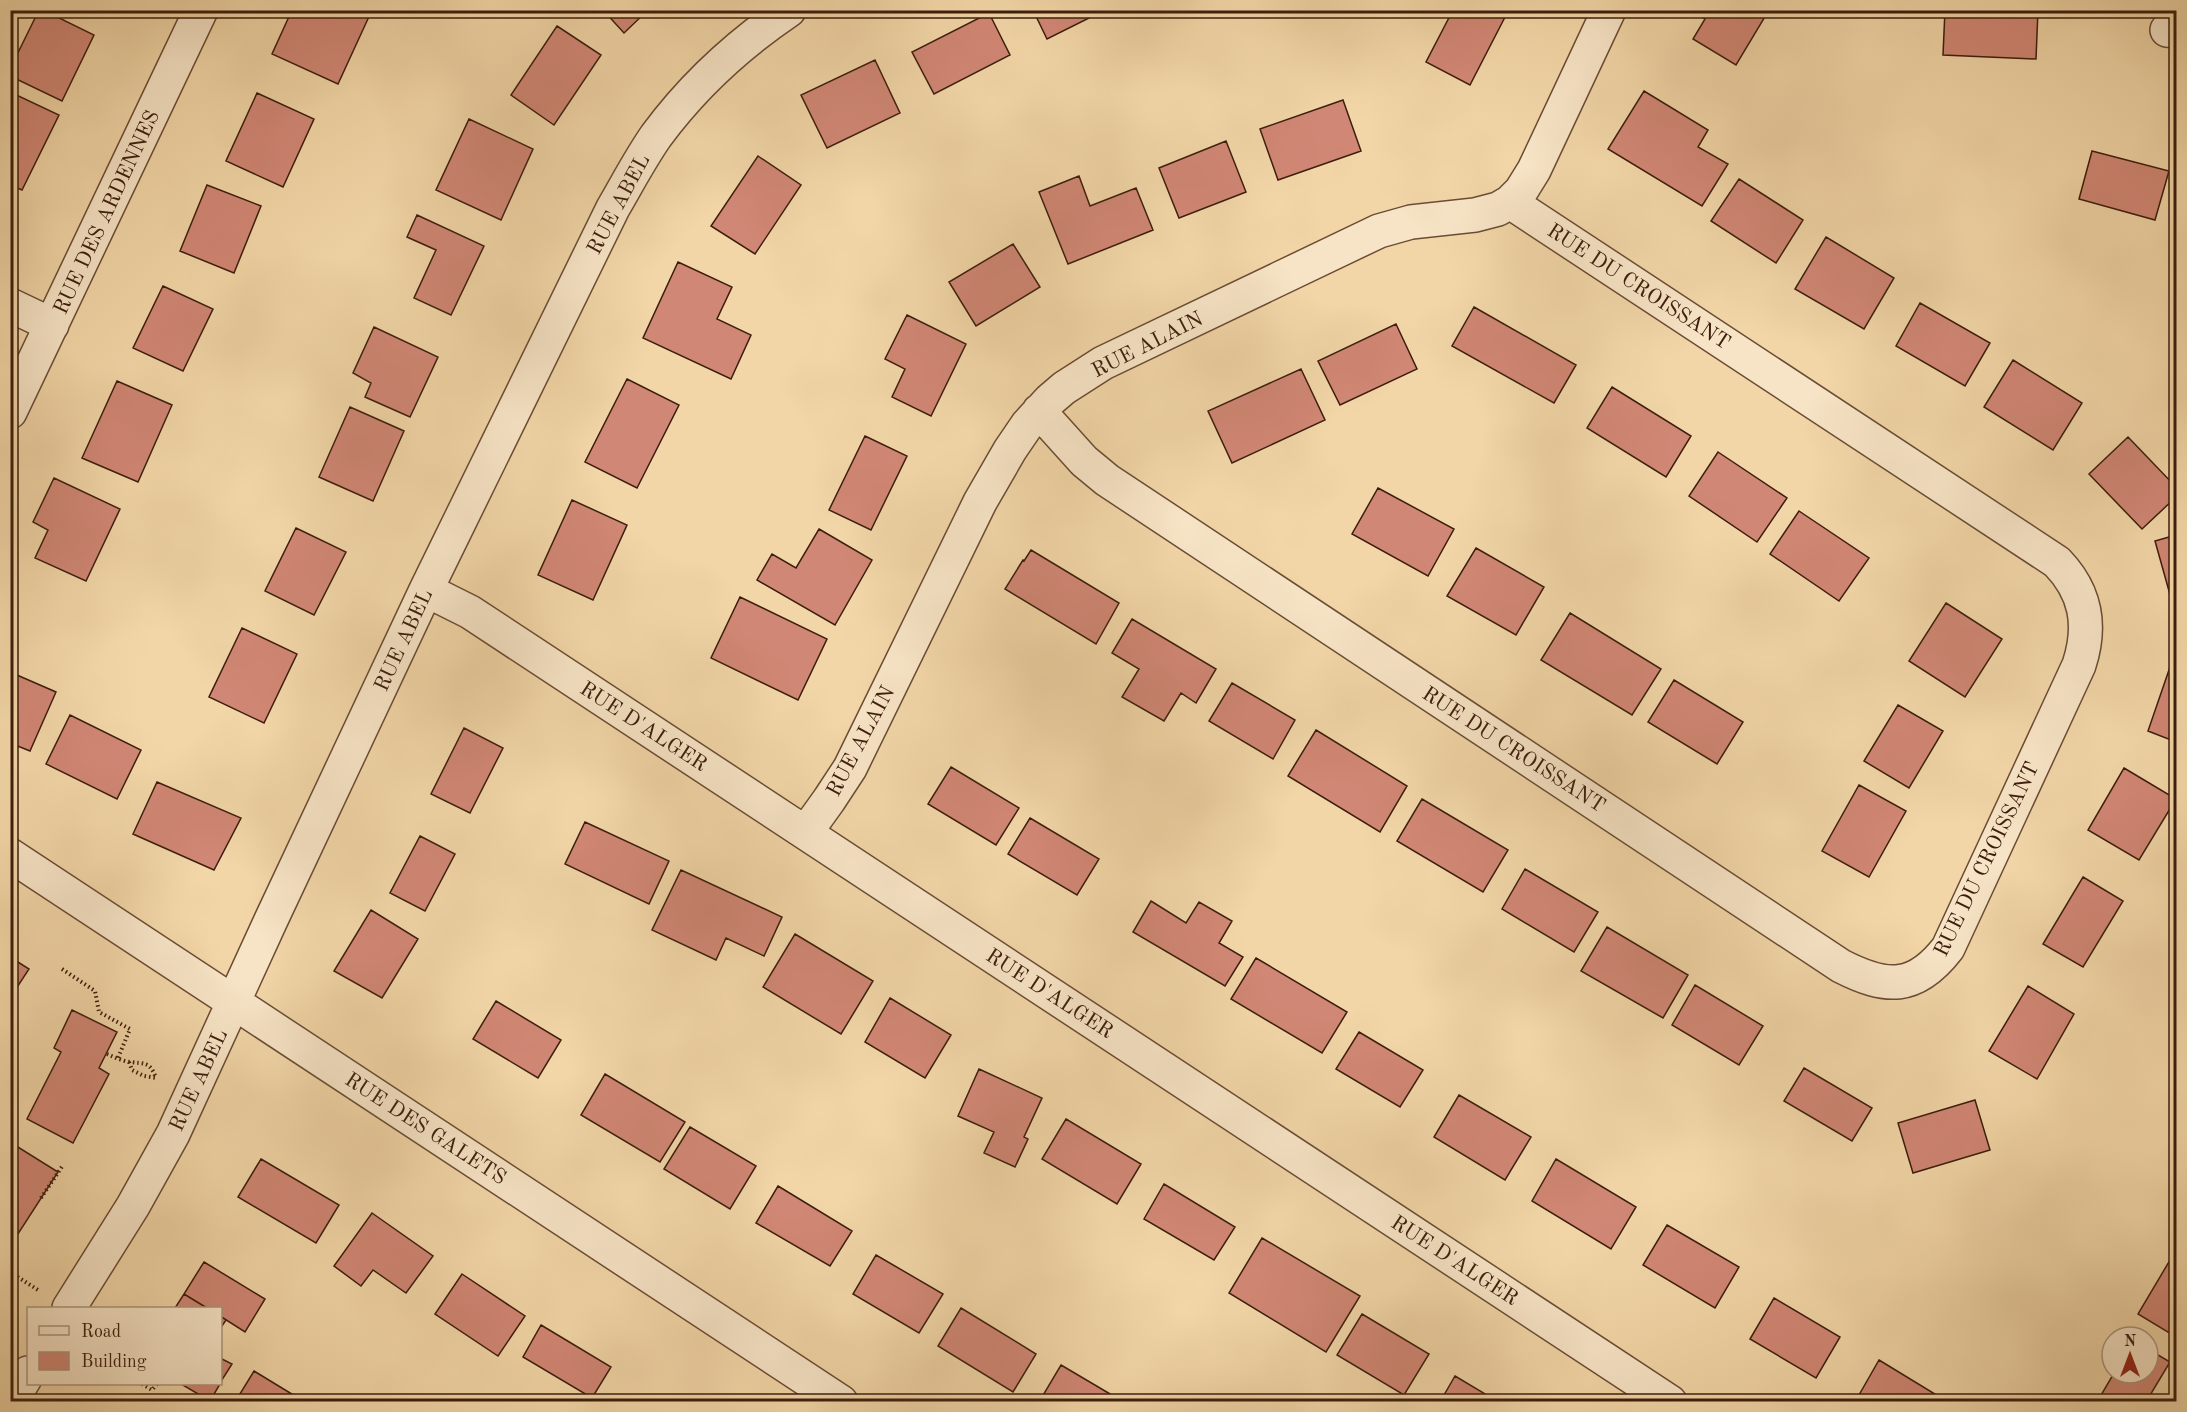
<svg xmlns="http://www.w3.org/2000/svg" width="2187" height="1412" viewBox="0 0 2187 1412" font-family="'Old Standard TT',serif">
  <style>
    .building { fill: #d18775; stroke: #3c1e0d; stroke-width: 1.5 }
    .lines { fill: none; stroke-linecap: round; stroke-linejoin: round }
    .minor-casing { stroke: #6a4c34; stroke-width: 36 }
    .path { stroke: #3c1e0d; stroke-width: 4; stroke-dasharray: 1.5 3; stroke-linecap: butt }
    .minor { stroke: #f7e4c6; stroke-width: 33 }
    .labels { text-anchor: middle; stroke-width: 4.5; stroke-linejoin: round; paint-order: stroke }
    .street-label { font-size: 21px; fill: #3c1e0d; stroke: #f7e4c6 }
  </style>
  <rect width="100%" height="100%" fill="#f2d6a7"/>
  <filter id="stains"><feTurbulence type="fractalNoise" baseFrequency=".00333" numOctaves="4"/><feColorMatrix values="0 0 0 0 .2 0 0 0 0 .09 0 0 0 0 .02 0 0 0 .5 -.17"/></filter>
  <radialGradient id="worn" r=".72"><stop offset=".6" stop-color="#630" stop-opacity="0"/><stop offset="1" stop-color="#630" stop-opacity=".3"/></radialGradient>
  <path class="building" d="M39,10H43L94,35L62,101L10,76V69Z
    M292,10H372L338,84L272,54Z
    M603,10H648L624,33Z
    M1033,10H1105L1047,39Z
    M1453,10H1492L1505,17L1470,85L1426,62Z
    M1691,10H1769L1736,65L1693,39L1705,19Z
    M1945,10H2038L2036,59L1943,55Z
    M989,13L1010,55L934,94L912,52Z
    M557,26L601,55L554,125L511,95Z
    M875,60L900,113L827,148L801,95Z
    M1644,91L1708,130L1698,147L1728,164L1702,206L1608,149Z
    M10,92L59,115L22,190L10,185Z
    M257,93L314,119L283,187L226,161Z
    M1343,100L1361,151L1278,180L1260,129Z
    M469,119L533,149L501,220L436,190Z
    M1226,141L1246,192L1179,218L1159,168Z
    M2092,151L2169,171L2155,220L2079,199Z
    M758,156L801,185L755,254L711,226Z
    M1079,176L1090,206L1136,188L1153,230L1068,264L1039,192Z
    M1739,179L1803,220L1776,263L1711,221Z
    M207,185L261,206L234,273L180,251Z
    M417,215L484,246L451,315L414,298L436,250L407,237Z
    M1826,237L1894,278L1864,329L1795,289Z
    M1013,244L1040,287L976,326L949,282Z
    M678,262L732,287L717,319L751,335L731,379L643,338Z
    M163,286L213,309L183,371L133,348Z
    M1920,303L1990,343L1965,386L1896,346Z
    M1474,307L1576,365L1554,403L1452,346Z
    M907,315L966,344L931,416L892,397L905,369L885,359Z
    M1396,324L1417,369L1340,405L1318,361Z
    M374,327L438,357L410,417L365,397L371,383L353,373Z
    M2013,360L2082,403L2053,450L1984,407Z
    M1301,369L1325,420L1232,463L1208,411Z
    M627,379L679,405L637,488L585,462Z
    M117,381L172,405L138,482L82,458Z
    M1612,387L1691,436L1666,477L1587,428Z
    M350,407L404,431L373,501L319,477Z
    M865,436L907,456L871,530L829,510Z
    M2128,437L2176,487V497L2142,529L2089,474Z
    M1718,452L1787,498L1757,542L1689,496Z
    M54,478L120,509L86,581L35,558L48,530L33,522Z
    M1378,488L1454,529L1428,576L1352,534Z
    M572,500L627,525L593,600L538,575Z
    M1799,511L1869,558L1839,601L1770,554Z
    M296,528L346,552L314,615L265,591Z
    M819,529L872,560L835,625L757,580L772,554L796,568Z
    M2176,535V616L2155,541Z
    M1476,548L1544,587L1516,635L1447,596Z
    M1031,550L1119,603L1096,644L1005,589L1023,560L1024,561Z
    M740,597L827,639L798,700L711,658Z
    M1946,603L2002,639L1965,697L1909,661Z
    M1570,613L1661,669L1632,715L1541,660Z
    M1132,619L1216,669L1196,703L1181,693L1164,721L1122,697L1139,669L1112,653Z
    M242,628L297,654L264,723L209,697Z
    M2170,667L2176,669V742L2148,731Z
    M10,672L56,692L30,751L10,743Z
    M1674,680L1743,722L1717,764L1648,722Z
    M1232,683L1295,720L1273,759L1209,721Z
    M1898,705L1943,731L1909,788L1864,761Z
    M70,715L141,750L117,799L46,764Z
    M464,728L503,748L470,813L431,794Z
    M1316,730L1407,786L1380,832L1288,776Z
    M951,767L1019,808L996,845L928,804Z
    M2124,768L2176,799L2139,860L2088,830Z
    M157,782L241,818L214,870L133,834Z
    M1859,785L1906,811L1869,877L1822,851Z
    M1422,799L1508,850L1483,892L1397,841Z
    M1030,818L1099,859L1077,895L1008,854Z
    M585,822L669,861L649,904L565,864Z
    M420,836L455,854L425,911L390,893Z
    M1525,869L1598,912L1574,952L1502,909Z
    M681,870L782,917L764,956L726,938L716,960L652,930Z
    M2083,877L2123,901L2083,967L2043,944Z
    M1151,901L1186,923L1199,902L1232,921L1219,943L1243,957L1225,986L1133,932Z
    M371,910L418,939L382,998L334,971Z
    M1607,927L1688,975L1663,1018L1581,971Z
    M795,934L873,981L841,1034L763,987Z
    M10,957L29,969L10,998Z
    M1256,958L1347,1012L1322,1053L1231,999Z
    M1695,985L1763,1026L1739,1065L1672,1025Z
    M2028,986L2074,1014L2037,1079L1989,1051Z
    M890,998L951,1035L925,1078L865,1042Z
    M496,1001L561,1040L538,1078L473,1039Z
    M72,1010L117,1032L99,1068L109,1074L73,1143L27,1119L61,1052L54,1048Z
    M1359,1032L1423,1070L1400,1107L1336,1069Z
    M1804,1068L1872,1108L1852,1141L1784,1101Z
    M979,1069L1042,1098L1024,1137L1028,1139L1015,1167L984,1153L994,1132L958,1116Z
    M605,1074L685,1122L660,1162L581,1115Z
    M1459,1095L1531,1137L1505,1180L1434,1137Z
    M1975,1100L1990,1150L1913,1173L1898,1123Z
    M1066,1119L1141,1164L1117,1204L1042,1159Z
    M690,1127L756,1166L730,1209L664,1169Z
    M13,1144L58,1172L16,1237L10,1233V1148Z
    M261,1159L339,1205L316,1243L238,1197Z
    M1556,1159L1636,1207L1611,1249L1532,1201Z
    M1164,1184L1235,1227L1214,1260L1144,1219Z
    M778,1186L852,1231L830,1266L756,1223Z
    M372,1213L433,1256L406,1293L373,1270L361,1286L334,1266Z
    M1667,1225L1739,1267L1715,1308L1643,1265Z
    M10,1233L16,1237L10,1246Z
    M1262,1238L1360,1296L1326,1352L1229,1293Z
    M2176,1250V1337L2138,1314Z
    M876,1255L943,1294L919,1333L853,1294Z
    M204,1262L265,1299L245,1332L220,1316V1308H207L184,1294Z
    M462,1274L525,1316L498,1356L435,1314Z
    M184,1294L207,1308H175Z
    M1774,1298L1840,1337L1816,1378L1750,1339Z
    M961,1308L1036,1354L1013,1392L938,1346Z
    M1362,1314L1429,1354L1404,1395L1337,1355Z
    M220,1316L226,1320L220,1329Z
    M541,1325L611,1367L592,1398L523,1357Z
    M2148,1349L2170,1362L2146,1402H2097L2114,1373H2148Z
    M220,1358L232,1364L220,1383Z
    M1879,1360L1948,1402H1855Z
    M1061,1365L1122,1401V1402H1039Z
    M254,1371L305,1402H235Z
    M1455,1376L1492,1398L1497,1402H1440Z
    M181,1384H220L210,1401Z"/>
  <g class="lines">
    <g class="minor-casing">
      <path id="minor" d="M2167,30L2176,31
        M10,305L52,325
        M1039,411L1084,461L1107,480L1841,966C1886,989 1915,991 1948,948L2079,665C2092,625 2086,592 2057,562L1510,202
        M10,412L201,10
        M426,590L470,612L1670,1402
        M806,832L829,800L850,768L980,502L1010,450L1027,425L1050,400L1064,388L1103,363L1379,231L1411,222L1475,215L1498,209L1510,202L1521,191L1534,170L1609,10
        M10,855L841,1402
        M69,1308L133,1206L173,1134L271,920L426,590L613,208C627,184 640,159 656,136C692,87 739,44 789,10
        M11,1402L28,1373"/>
    </g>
    <path class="path" d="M62,969L95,991L99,1012L130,1029L118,1058
      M107,1054C114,1057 122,1061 130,1062C144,1064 150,1061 156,1078
      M129,1062L132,1070L144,1076L156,1078
      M41,1198L63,1165
      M10,1272L38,1290
      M142,1384L152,1390L157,1384"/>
    <use href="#minor" class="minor"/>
  </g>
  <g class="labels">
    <g class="street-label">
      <text transform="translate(618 204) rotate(-62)" y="7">RUE ABEL</text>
      <text transform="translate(106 212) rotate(-65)" y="7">RUE DES ARDENNES</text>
      <text transform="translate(1639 286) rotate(33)" y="7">RUE DU CROISSANT</text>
      <text transform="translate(1147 344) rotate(-27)" y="7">RUE ALAIN</text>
      <text transform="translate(403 640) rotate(-65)" y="7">RUE ABEL</text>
      <text transform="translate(644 726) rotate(33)" y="7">RUE D'ALGER</text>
      <text transform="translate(860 741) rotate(-62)" y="7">RUE ALAIN</text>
      <text transform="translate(1514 749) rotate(33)" y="7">RUE DU CROISSANT</text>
      <text transform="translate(1986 859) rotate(-64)" y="7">RUE DU CROISSANT</text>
      <text transform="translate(1050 993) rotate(33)" y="7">RUE D'ALGER</text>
      <text transform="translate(198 1080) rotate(-65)" y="7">RUE ABEL</text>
      <text transform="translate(426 1128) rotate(33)" y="7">RUE DES GALETS</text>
      <text transform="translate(1455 1260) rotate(33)" y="7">RUE D'ALGER</text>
    </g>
  </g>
  <rect width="2187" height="1412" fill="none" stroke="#f2d6a7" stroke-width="36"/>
  <rect x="12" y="12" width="2163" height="1388" fill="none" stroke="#3c1e0d" stroke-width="3"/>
  <rect x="18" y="18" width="2151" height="1376" fill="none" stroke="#3c1e0d" stroke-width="1.5"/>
  <rect x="27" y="1307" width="195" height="78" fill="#f7e4c6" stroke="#ac957c" stroke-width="1.5"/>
  <rect x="39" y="1326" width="30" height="9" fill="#f7e4c6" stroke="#ac957c" stroke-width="1.5"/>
  <text x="81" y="1337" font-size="18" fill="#3c1e0d">Road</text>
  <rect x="39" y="1352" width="30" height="18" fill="#d18775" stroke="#ac957c" stroke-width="1.5"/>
  <text x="81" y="1367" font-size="18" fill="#3c1e0d">Building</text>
  <g transform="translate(2130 1355)"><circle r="28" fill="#f7e4c6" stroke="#ac957c" stroke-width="1.5"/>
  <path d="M0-4.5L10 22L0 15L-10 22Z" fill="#8f2418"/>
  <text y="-9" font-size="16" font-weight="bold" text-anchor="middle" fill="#3c1e0d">N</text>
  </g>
  <rect width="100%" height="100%" filter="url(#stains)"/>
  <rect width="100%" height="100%" fill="url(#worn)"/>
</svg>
